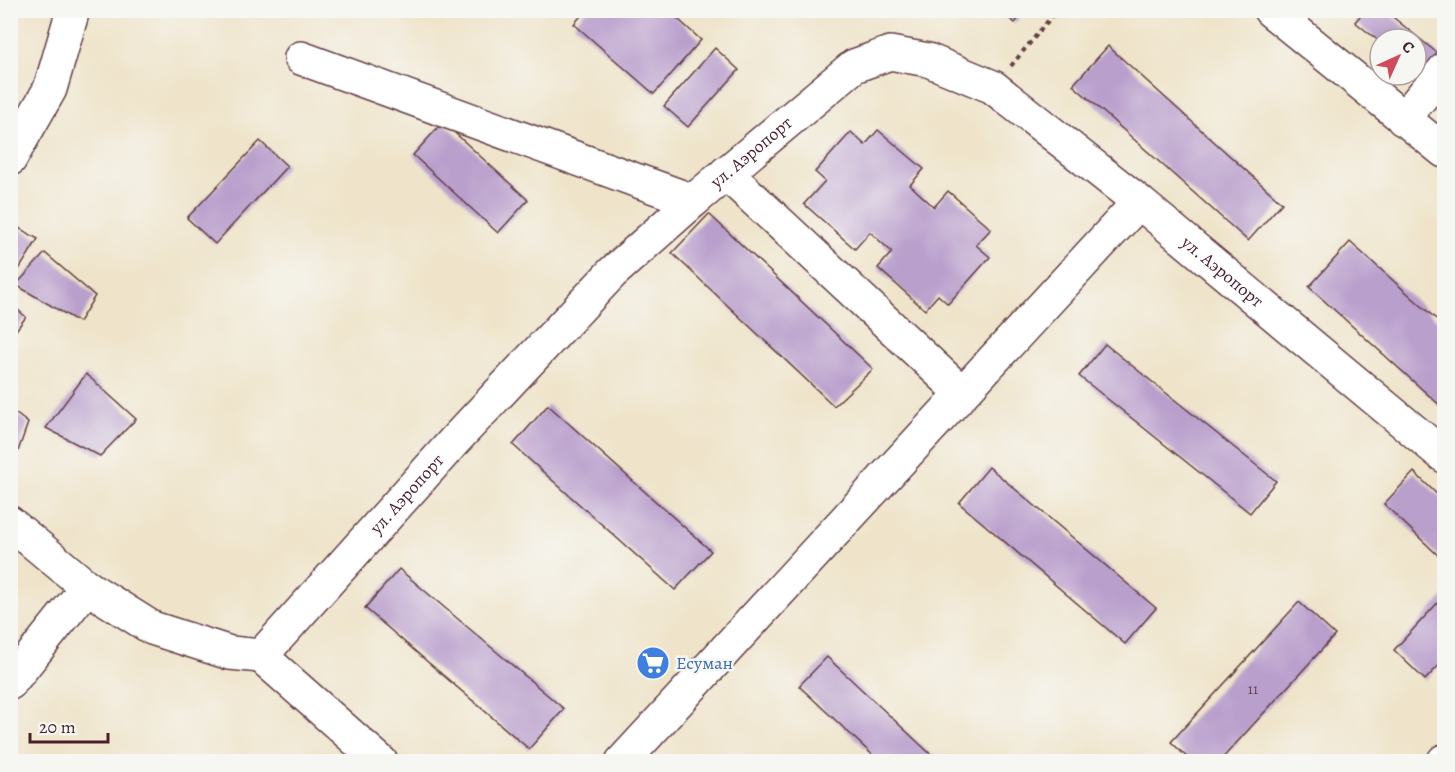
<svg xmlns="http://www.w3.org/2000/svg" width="1455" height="772" viewBox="0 0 1455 772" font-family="Alegreya,serif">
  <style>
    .building { fill: #b99fcc }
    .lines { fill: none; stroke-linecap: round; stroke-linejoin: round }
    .minor-casing { stroke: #633d43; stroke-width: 36 }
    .path { stroke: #633d43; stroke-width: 4; stroke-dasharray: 4.5 4.5; stroke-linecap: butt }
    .minor { stroke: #fff; stroke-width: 33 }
    .labels { text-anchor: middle; stroke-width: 5; stroke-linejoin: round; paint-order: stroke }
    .number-label { font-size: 15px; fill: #663f53 }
    .street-label { font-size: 18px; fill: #4a1f2b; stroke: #f6f6f2 }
    .shop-label { font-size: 18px; fill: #366cbe; stroke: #f6f6f2; text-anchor: start }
  </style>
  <rect width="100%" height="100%" fill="#f6f6f2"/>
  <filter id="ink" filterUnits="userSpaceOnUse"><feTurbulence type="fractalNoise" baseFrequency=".0167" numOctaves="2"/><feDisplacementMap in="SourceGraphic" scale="12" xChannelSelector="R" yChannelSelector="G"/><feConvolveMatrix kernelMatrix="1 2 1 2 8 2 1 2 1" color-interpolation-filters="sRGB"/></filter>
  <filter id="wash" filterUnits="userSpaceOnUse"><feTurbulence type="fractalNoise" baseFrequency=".008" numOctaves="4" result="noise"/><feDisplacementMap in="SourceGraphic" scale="24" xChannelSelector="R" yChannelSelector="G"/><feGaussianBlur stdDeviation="1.35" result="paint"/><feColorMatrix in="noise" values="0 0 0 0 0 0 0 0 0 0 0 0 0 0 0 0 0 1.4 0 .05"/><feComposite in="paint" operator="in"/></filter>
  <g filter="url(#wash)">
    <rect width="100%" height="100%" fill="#efe4ca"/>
    <g id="blocks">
      <path class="building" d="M586,10H668L701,40L654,94L574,24Z
        M998,10H1025L1015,23Z
        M1365,10H1384L1441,56L1424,77L1416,70V39H1380V42L1355,22Z
        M1108,46L1282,203L1248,241L1073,85Z
        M715,48L739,70L688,127L664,106Z
        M443,122L528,200L498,233L413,155Z
        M878,130L924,169L910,185L934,207L948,191L991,229L976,245L990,257L948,304L938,295L925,310L878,268L892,252L870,232L855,249L804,204L825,181L815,172L851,132L865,145Z
        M260,141L287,166L215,244L187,218Z
        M709,214L873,369L834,406L672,253Z
        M10,223L38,239L18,271L10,266Z
        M1350,242L1444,326V409L1309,287Z
        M45,253L95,296L79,322L16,285Z
        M10,303L26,317L10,338Z
        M1105,344L1276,481L1250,513L1079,376Z
        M86,374L136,419L100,456L46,428Z
        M548,405L711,551L675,590L513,445Z
        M10,409L28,423L11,471H10Z
        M989,467L1156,608L1125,644L959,503Z
        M1414,472L1444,501V561L1384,504Z
        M399,569L564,709L529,749L365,608Z
        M1444,596V660L1425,680L1394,650Z
        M1299,602L1335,635L1219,762H1192L1171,742Z
        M827,657L939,762H880L799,686Z"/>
    </g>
  </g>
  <g filter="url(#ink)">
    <use href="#blocks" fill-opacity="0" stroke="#633d43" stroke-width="1.5"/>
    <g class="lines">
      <g class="minor-casing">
        <g id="minor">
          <path d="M1270,10L1444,151"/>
          <path d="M301,58L693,201"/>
          <path d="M1403,119L1444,70"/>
          <path d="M10,159L50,89L73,10"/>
          <path d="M726,173L962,393"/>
          <path d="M10,523L87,587"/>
          <path id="s1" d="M261,656L456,439L612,273L693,201L854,66L890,53L928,60L993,87L1139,202L1444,456"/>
          <path d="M261,656L381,762"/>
          <path d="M10,683L87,587L152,628L230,653L261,656"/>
          <path d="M622,762L1139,202"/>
          <path d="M1444,762V761"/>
        </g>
      </g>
      <path class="path" d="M1011,66L1057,10"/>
      <use href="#minor" class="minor"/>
    </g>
  </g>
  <defs>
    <g id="supermarket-disc" transform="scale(1.725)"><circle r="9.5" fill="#3f7fe0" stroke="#f6f6f2"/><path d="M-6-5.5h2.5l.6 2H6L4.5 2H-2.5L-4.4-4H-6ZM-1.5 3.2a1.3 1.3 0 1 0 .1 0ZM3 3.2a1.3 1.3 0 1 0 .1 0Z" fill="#fff"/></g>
  </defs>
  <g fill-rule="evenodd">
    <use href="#supermarket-disc" x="653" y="663"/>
  </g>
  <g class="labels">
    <g class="number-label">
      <text x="1253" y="694">11</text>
    </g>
    <g class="street-label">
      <text dy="6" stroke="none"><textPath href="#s1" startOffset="704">ул. Аэропорт</textPath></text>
      <text dy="6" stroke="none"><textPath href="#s1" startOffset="1280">ул. Аэропорт</textPath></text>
      <text dy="6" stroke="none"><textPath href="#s1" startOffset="218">ул. Аэропорт</textPath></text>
    </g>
    <g class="shop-label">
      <text x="676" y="669">Есуман</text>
    </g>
  </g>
  <rect width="1455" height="772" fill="none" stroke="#f6f6f2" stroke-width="36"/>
  <g transform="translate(1398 57) rotate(45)"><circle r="28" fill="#f6f6f2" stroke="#b1a0a2" stroke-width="1.5"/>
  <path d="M0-4.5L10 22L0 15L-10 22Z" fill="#d1495b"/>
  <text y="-9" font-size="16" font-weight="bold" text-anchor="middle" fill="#4a1f2b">С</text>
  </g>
  <path d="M30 733v9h78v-9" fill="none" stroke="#4a1f2b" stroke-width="3"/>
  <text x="39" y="733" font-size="18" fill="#4a1f2b" stroke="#f6f6f2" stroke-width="4.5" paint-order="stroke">20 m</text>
</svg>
